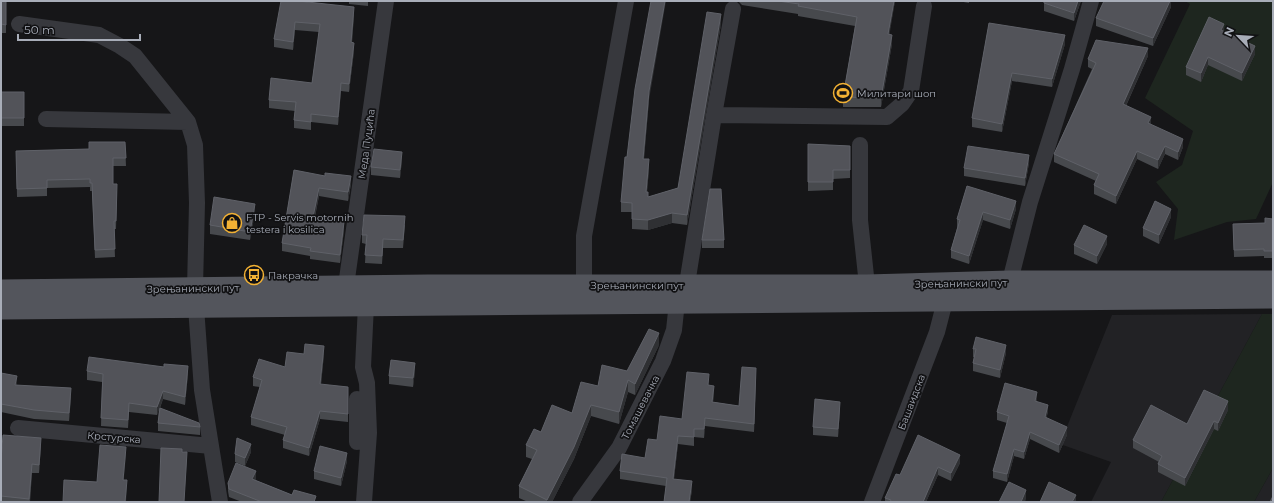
<svg xmlns="http://www.w3.org/2000/svg" width="1274" height="503" viewBox="0 0 1274 503" font-family="Montserrat,sans-serif">
  <style>
    .built { fill: #222225 }
    .green { fill: #1e261f }
    .lines { fill: none; stroke-linecap: round; stroke-linejoin: round }
    .minor { stroke: #37383d; stroke-width: 16 }
    .major { stroke: #53555c; stroke-width: 21 }
    .wall { fill: #47494d }
    .shaded-wall { fill: #2f3033 }
    .building { fill: #525359; stroke: #5f6168 }
    .labels { text-anchor: middle; stroke-width: 3.5; stroke-linejoin: round; paint-order: stroke }
    .poi-label { font-size: 10px; fill: #a8adb8; stroke: #111113; text-anchor: start }
    .street-label { font-size: 10px; fill: #a8adb8; stroke: #111113 }
  </style>
  <rect width="100%" height="100%" fill="#161618"/>
  <path class="built" d="M1262,314L1161,502H1091L1111,462L1060,444L1112,315Z
    M1273,468V502H1254Z"/>
  <path class="green" d="M1185,1H1273V182L1256,219L1227,222L1174,240L1178,209L1156,182L1182,165L1193,131L1145,98L1190,4Z
    M1262,314H1273V468L1254,502H1161Z"/>
  <g class="lines">
    <path class="minor" d="M19,24L99,35L120,46L135,56L188,122L195,145L197,203L195,288
      M714,115L887,117L902,104L911,91L924,6
      M46,119L188,122
      M860,145V220L867,285
      M1010,281L1030,202L1072,69L1091,1
      M687,284L714,115L733,9
      M584,285V236L626,1
      M346,286L386,1
      M196,307L202,390L220,502
      M357,399V442
      M18,428L211,446
      M364,502L369,433L367,383L363,367L366,305
      M580,502L619,448L663,361L674,330L677,302
      M872,502L937,332L945,301"/>
    <path class="major" d="M1,290L428,285H867L1010,281H1273
      M1,309L1273,298"/>
  </g>
  <path class="wall" d="M1,1H6V33H1Z
    M299,1V2L354,15L352,43L354,51L349,92L341,91L338,125L311,122V130L294,128V120L295,111L269,108V100L312,83L319,32L295,30L293,50L274,47V39Z
    M349,1H368V6L349,4Z
    M738,1H895L889,34L892,44L881,107H843V97L855,26L798,16V14L742,5Z
    M958,1H969V3Z
    M1081,1L1074,21L1044,11V3Z
    M1171,1V7L1153,46L1096,26V18Z
    M989,23L1065,44L1052,87L1012,81L1002,132L972,127V118Z
    M721,24L687,225L672,223L648,230L632,229V212H621V202L627,157L649,100L644,159L649,169L647,192L648,197L678,188Z
    M1224,32L1255,54L1242,81L1208,65L1201,82L1186,75V67Z
    M1148,56L1126,106L1151,125L1183,147L1178,160L1165,154L1158,169L1137,159L1116,204L1094,194V185L1096,181L1054,162V154L1092,69L1088,67V59Z
    M1,92H24V126H1Z
    M125,142L126,166H113V184L117,192L116,229H114L115,257L95,258L92,191H90V187L47,188V196L17,197L16,151L89,149Z
    M808,144L850,146V178L833,179V190L808,191Z
    M402,160L400,178L371,175V167Z
    M1029,163L1025,186L964,176V168Z
    M294,170L351,184L348,201L319,196L315,217L344,230L340,263L310,259V256L282,251V243Z
    M967,186L1016,209L1010,229L983,220L969,264L951,258V250L957,228V219Z
    M255,212L250,240L210,234V225Z
    M1171,217L1159,244L1143,236V228Z
    M1273,219V258H1264V256L1234,257L1233,224L1265,223Z
    M405,225L403,248H383L382,264L365,263L366,244L362,243V235Z
    M702,240H724V248H702Z
    M1107,244L1097,264L1074,254V245Z
    M659,345L635,395L628,392L619,424L591,416L574,459L552,502H528L519,498V486L532,459L526,457V445L541,432L572,413L598,386L627,371Z
    M973,349L1006,353L1000,378L973,371V363L974,357H973Z
    M304,354H324L321,385L348,387V422L320,419L309,456L283,448V440L285,435L251,425V417L260,387L253,386V377L285,367Z
    M87,371L188,374L185,405L163,399L160,408L200,427V435L158,431V423L159,408L157,415L129,412L128,428L101,426L102,382L87,380Z
    M415,371L413,387L389,384V376Z
    M1,373L17,385L71,397L69,421L34,419L1,412Z
    M756,376L754,432L705,426L704,438L694,437V446L678,444L674,479L692,490L690,502H664L666,486L620,479V471L645,458L657,440L682,419L709,385L714,394L713,402L739,406Z
    M1037,400V402L1048,412L1046,418L1067,435L1059,453L1030,439L1024,459L1014,456L1007,482L993,478V471L1007,423L997,420V412Z
    M840,410L838,437L813,435V427Z
    M1228,410L1218,431L1214,429L1185,486L1158,472V464L1159,462L1133,448V440L1187,424Z
    M41,446L39,473H32L30,502H1V460Z
    M251,452L245,466L235,462V454Z
    M347,461L341,486L314,479V471Z
    M960,463L951,481L938,475L926,502H885V498L900,475Z
    M256,479L255,480L292,495L316,502H242L229,497L228,491V483Z"/>
  <path class="shaded-wall" d="M665,1H666L649,100L643,168V159L649,91Z
    M894,1H895L888,44V34Z
    M1078,1H1081L1074,21V13Z
    M1170,1H1171V7L1153,46V38Z
    M354,7V15L351,51V42Z
    M721,14V24L687,225V215Z
    M295,22V30L293,50V42Z
    M1224,24V32L1221,30Z
    M892,35V44L881,107V98Z
    M1065,35V44L1052,87V79Z
    M354,43V51L349,92V84Z
    M1255,46V54L1242,81V73Z
    M1148,48V56L1123,112V104Z
    M1208,57V65L1201,82V73Z
    M1012,73V81L1002,132V124Z
    M341,83V91L338,125V117Z
    M1151,117V125L1148,123Z
    M1183,139V147L1178,160V152Z
    M1165,146V154L1158,169V160Z
    M1137,151V159L1116,204V196Z
    M402,152V160L400,178V170Z
    M1029,155V163L1025,186V178Z
    M649,159V169L646,202V192Z
    M351,176V184L348,201V192Z
    M319,188V196L313,225V217Z
    M1016,201V209L1010,229V220Z
    M255,204V212L250,240V232Z
    M1171,209V217L1159,244V235Z
    M983,212V220L969,264V256Z
    M672,213V223L648,230V220Z
    M344,222V230L340,263V255Z
    M1107,236V244L1097,264V256Z
    M659,333V345L635,395V384Z
    M1006,345V353L1000,378V370Z
    M324,346V354L320,393V384Z
    M415,363V371L413,387V378Z
    M188,366V374L185,405V397Z
    M756,368V376L754,432V424Z
    M17,376V384L15,393V385Z
    M628,380V392L619,424V412Z
    M714,386V394L712,411V402Z
    M71,388V397L69,421V413Z
    M163,391V399L157,415V407Z
    M1037,392V400L1035,409V401Z
    M1228,401V410L1218,431V423Z
    M840,402V410L838,437V429Z
    M591,405V416L574,459L552,502H547V500Z
    M1048,405V412L1045,424V417Z
    M320,411V419L309,456V448Z
    M705,418V426L704,438V429Z
    M1214,421V429L1185,486V478Z
    M1067,427V435L1059,453V445Z
    M1030,432V439L1024,459V452Z
    M678,436V444L673,487V479Z
    M41,438V446L39,473V465Z
    M251,444V452L245,466V458Z
    M126,447V455L123,488V480Z
    M1014,449V456L1007,482V474Z
    M187,452V460L184,502Z
    M347,453V461L341,486V478Z
    M960,455V463L951,481V473Z
    M32,464V473L29,502V499Z
    M938,467V475L926,502H923Z
    M256,471V479L252,487V479Z
    M127,480V488L126,502H125Z
    M692,481V490L690,502H689Z
    M1026,490V499L1025,502H1021Z
    M1076,495V502H1072Z"/>
  <path class="building" d="M1,1H6V25L1,24Z
    M281,1H298L354,7L351,42L354,43L349,84L341,83L338,117L311,114V122L294,120L296,102L269,100L271,78L312,83L320,24L295,22L293,42L274,39Z
    M651,1H665L649,91L643,159H649L646,192H648V197L678,188L707,12L721,14L687,215L672,213L648,220L632,219V203L621,202L625,157H627L635,89Z
    M778,1H894L888,34L892,35L881,98L843,97L857,17L798,6L799,4Z
    M1044,1H1078L1074,13L1044,3Z
    M1104,1H1170L1153,38L1096,18Z
    M1209,17L1224,24L1221,30L1255,46L1242,73L1208,57L1201,73L1186,67Z
    M989,23L1065,35L1052,79L1012,73L1002,124L972,118Z
    M1096,40L1148,48L1123,104L1151,117L1148,123L1183,139L1178,152L1165,146L1158,160L1137,151L1116,196L1094,185L1099,174L1054,154L1096,63L1088,59Z
    M1,92H24V118H1Z
    M89,142H125L126,158H113V184H117L116,221H114L115,249L95,250L92,183H90V179L47,180V188L17,189L16,151L89,149Z
    M808,144L850,146V170H833V182H808Z
    M968,146L1029,155L1025,178L964,168Z
    M374,149L402,152L400,170L371,167Z
    M294,170L325,176V173L351,176L348,192L319,188L313,217L344,222L340,255L310,251L311,248L282,243Z
    M967,186L1016,201L1010,220L983,212L969,256L951,250L960,220L957,219Z
    M710,189H721L724,240H702Z
    M214,197L255,204L250,232L210,225Z
    M1155,201L1171,209L1159,235L1143,228Z
    M364,215L405,216L403,240L383,239L382,256L365,255L367,235H362Z
    M1265,218L1273,219V251H1264V249L1234,250L1233,224L1265,223Z
    M1084,225L1107,236L1097,256L1074,245Z
    M649,329L659,333L635,384L628,380L619,412L591,405L574,447L547,500L519,486L537,450L526,445L534,429L541,432L552,405L572,413L581,382L598,386L602,365L627,371Z
    M976,337L1006,345L1000,370L973,363L976,349H973Z
    M305,344L324,346L320,384L348,387V414L320,411L309,448L283,440L287,427L251,417L262,380L253,377L259,359L285,367L287,352L304,354Z
    M89,357L164,367V364L188,366L185,397L163,391L157,407L129,403L128,420L101,418L103,374L87,371Z
    M391,360L415,363L413,378L389,376Z
    M742,367L756,368L754,424L705,418L704,429H694V437L678,436L673,479L692,481L689,502H664L667,478L620,471L622,454L645,458L648,439L657,440L660,416L682,419L687,372L709,374L708,385L714,386L712,402L739,406Z
    M1,373L17,376L15,385L71,388L69,413L34,410L1,404Z
    M1005,383L1037,392L1035,401L1048,405L1045,417L1067,427L1059,445L1030,432L1024,452L1014,449L1007,474L993,471L1009,416L997,412Z
    M1204,390L1228,401L1218,423L1214,421L1185,478L1158,464L1162,456L1133,440L1151,405L1187,424Z
    M815,399L840,402L838,429L813,427Z
    M160,408L199,423L200,427L158,423Z
    M3,435L41,438L39,465L32,464L29,499L1,496V460Z
    M918,435L960,455L951,473L938,467L923,502H890L891,500L885,498L896,474L900,475Z
    M237,438L251,444L245,458L235,454Z
    M100,445L126,447L123,480H127L125,502H63L64,480L97,482Z
    M320,446L347,453L341,478L314,471Z
    M161,448L182,449V452H187L184,502H159Z
    M236,463L256,471L252,479L292,495L294,490L316,496L314,502H262L229,489L228,483Z
    M1009,482L1026,490L1021,502H999Z
    M1049,482L1076,495L1072,502H1040Z
    M1273,496V502H1270Z"/>
  <defs>
    <g id="stadium-ring" transform="scale(1)"><circle r="9.5" fill="#111113" stroke="#f2b134" stroke-width="1.5"/><path d="M0-5a6.5 5 0 1 0 0 10a6.5 5 0 1 0 0-10ZM-3.5-1.8h7v3.6h-7Z" fill="#f2b134"/></g>
    <g id="shop-ring" transform="scale(1)"><circle r="9.5" fill="#111113" stroke="#f2b134" stroke-width="1.5"/><path d="M-5-2.5h2.3a2.7 3.5 0 0 1 5.4 0H5L5.5 6h-11ZM-1.5-2.5h3a1.5 2.3 0 0 0-3 0Z" fill="#f2b134"/></g>
    <g id="bus-ring" transform="scale(1)"><circle r="9.5" fill="#111113" stroke="#f2b134" stroke-width="1.5"/><path d="M-5-6H5V4H4V6H2V4H-2V6H-4V4H-5ZM-3.5-4V0h7V-4ZM-3.5 1.2v1.5H-2V1.2ZM2 1.2v1.5H3.5V1.2Z" fill="#f2b134"/></g>
  </defs>
  <g fill-rule="evenodd">
    <use href="#stadium-ring" x="843" y="93"/>
    <use href="#shop-ring" x="232" y="223"/>
    <use href="#bus-ring" x="254" y="275"/>
  </g>
  <g class="labels">
    <g class="poi-label">
      <text x="857" y="97">Милитари шоп</text>
      <text x="246" y="221">FTP - Servis motornih<tspan x="246" dy="12">testera i kosilica</tspan></text>
      <text x="268" y="279">Пакрачка</text>
    </g>
    <g class="street-label">
      <text transform="translate(366 144) rotate(-82)" y="4">Меда Пуцића</text>
      <text transform="translate(961 283) rotate(-1)" y="4">Зрењанински пут</text>
      <text x="637" y="289">Зрењанински пут</text>
      <text transform="translate(193 288) rotate(-1)" y="4">Зрењанински пут</text>
      <text transform="translate(911 402) rotate(-69)" y="4">Башаидска</text>
      <text transform="translate(640 407) rotate(-63)" y="4">Томашевачка</text>
      <text transform="translate(114 437) rotate(5)" y="4">Крстурска</text>
    </g>
  </g>
  <rect width="1274" height="503" fill="none" stroke="#a8adb8" stroke-width="4"/>
  <g transform="translate(1238 36) rotate(295)" stroke="#111113" stroke-width="3" paint-order="stroke">
  <path d="M0-3L7 15L0 10L-7 15Z" fill="#a8adb8"/>
  <text y="-6" font-size="11" font-weight="bold" text-anchor="middle" fill="#a8adb8">N</text>
  </g>
  <path d="M18 34v6h122v-6" fill="none" stroke="#a8adb8" stroke-width="2"/>
  <text x="24" y="34" font-size="12" fill="#a8adb8" stroke="#111113" stroke-width="3" paint-order="stroke">50 m</text>
</svg>
